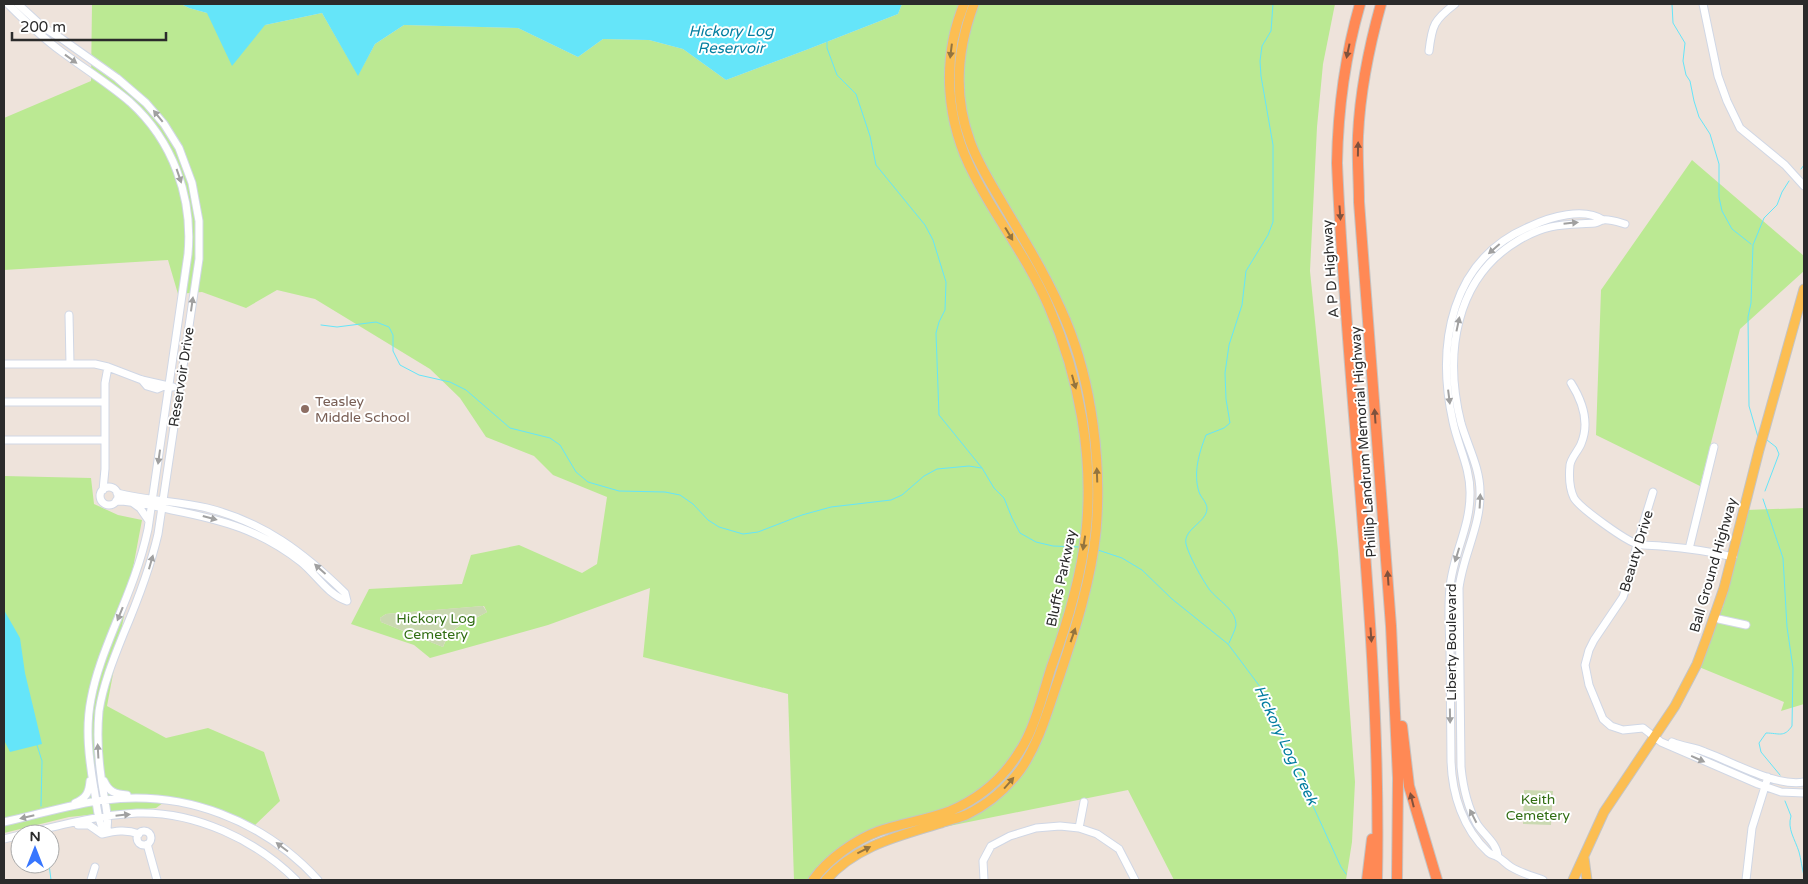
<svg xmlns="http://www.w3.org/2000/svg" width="1808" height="884" viewBox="0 0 1808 884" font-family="'Varela Round',sans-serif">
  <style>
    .green { fill: #bbe993; fill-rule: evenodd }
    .cemetery { fill: #cad9b1 }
    .water { fill: #65e5f9 }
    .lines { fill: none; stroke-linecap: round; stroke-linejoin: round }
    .stream { stroke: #65e5f9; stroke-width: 1 }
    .minor-casing { stroke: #d0d7e5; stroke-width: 9 }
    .major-casing { stroke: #c4c4c4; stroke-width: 11 }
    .highway-casing { stroke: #c4c4c4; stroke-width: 12 }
    .minor { stroke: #fff; stroke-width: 7 }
    .major { stroke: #fcbe52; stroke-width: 9 }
    .highway { stroke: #ff8955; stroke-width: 10 }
    .oneway { fill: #94743e }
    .oneway2 { fill: #80513c }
    .oneway3 { fill: #a0a0a0 }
    .education-dot { fill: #8d6e63; stroke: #fff; stroke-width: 2 }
    .labels { text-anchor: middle; stroke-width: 4; stroke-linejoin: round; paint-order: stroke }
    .street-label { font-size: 14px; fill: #2b2b2b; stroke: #fff }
    .education-label { font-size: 14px; fill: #785e54; stroke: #fff; text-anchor: start }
    .park-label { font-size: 14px; fill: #326e14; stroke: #fff }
    .water-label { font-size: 15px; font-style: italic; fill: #037ea0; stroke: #fff }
  </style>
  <rect width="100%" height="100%" fill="#eee3db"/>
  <path class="green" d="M92,4H181L189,8L207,13L265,25L322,13L358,75L375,44L404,25L518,28L578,57L603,39L649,40L683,49L726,80L806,50L898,14L902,4H1335L1323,64L1317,127L1310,271L1338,551L1355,782L1352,842L1346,880H1174L1128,790L944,827L891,831L847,850L815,880H794L788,694L643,657L650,588L548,625L430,658L414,645L351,624L369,589L462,584L471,555L519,545L582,573L597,564L607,497L553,475L534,456L486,437L460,398L430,369L315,299L277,290L246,308L202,292L178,294L168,260L4,270V118L91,81ZM484,606L487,612C467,624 453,623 443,647L381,622L380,618L386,614Z
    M1692,160L1804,256V271L1740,329L1700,486L1596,435L1601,290Z
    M4,476L91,478L94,504L118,515L142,520L107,706L166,738L208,728L264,752L280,801L252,828L206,807L167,800L156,808L69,817L4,833Z
    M1804,508V704L1781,711L1784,702L1699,667L1723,607L1734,553L1746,510Z"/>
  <path class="cemetery" d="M483,606L487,612C468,623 451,624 443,647L381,622L380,618L386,614Z
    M1524,790L1553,791L1551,825L1523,824Z"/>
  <path class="water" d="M181,4H902L898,14L806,50L726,80L683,49L649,40L603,39L578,57L518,28L404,25L375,44L358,76L322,13L265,25L232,66L207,13L189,8Z
    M4,610L20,638L25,673L42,744L10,752L4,740Z"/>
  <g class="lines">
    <path class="stream" d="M1672,4L1673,23L1685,43L1683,61L1686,75L1690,81L1694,101L1699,117L1710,134L1719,164V197L1722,211L1732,229L1751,244
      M827,41V48L837,75L856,94L870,136L876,165L925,225L933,240L946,282L945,310L939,322L936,333L939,415L982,468L994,488L1004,498L1012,518L1020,533L1036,542L1053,546L1079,547
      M1801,169L1804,165
      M321,325L337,327L376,322L389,327L393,335V351L400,365L419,375L450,382L466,390L510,428L550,438L560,445L576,472L588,482L619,491L665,492L680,495L693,504L708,520L719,527L743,534L758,532L802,515L831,507L891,500L902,495L924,476L937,469L969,466L981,468
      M1758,437L1749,406L1748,317L1751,303L1753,245L1764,218L1777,205L1782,192L1789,181
      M1765,491L1779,454L1776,447L1767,440
      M1763,499L1783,558L1787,627L1793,668L1792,726C1784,738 1779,733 1766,733L1759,743L1761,752L1780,775
      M1098,550L1122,558L1142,570L1172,599L1228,644L1261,688L1269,710L1341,867L1346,874
      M1229,643C1231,638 1235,631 1236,625C1236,609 1218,601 1209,589C1202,579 1189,556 1186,544C1183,529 1206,523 1207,509C1207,502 1201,498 1199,492C1193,473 1199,453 1206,435L1224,428L1230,423L1226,399L1225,373L1229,345L1242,305L1246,271L1268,235L1273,222V145L1261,76L1260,61L1262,46L1271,31L1273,4
      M37,745L42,761L41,806
      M1785,801L1791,816C1787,829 1795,839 1799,852C1801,859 1802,868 1804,876
      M49,864L51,880"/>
    <g class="minor-casing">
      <path id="minor" d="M8,4C25,21 43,38 62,52C85,69 109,84 130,102C173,141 193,197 188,254L148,529C141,562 129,592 116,623C106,648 96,672 91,699C85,729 89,759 94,789C97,803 97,823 106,833C111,820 102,791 101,776C98,755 97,733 99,711C103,685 113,660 123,635C137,602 150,569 158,534L199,259V221L192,183L179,148L164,124L146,103L117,78L62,39L43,27L18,4
        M1703,4L1718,76L1727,101L1740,128L1785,165L1804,186
        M1429,51C1432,25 1434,20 1455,4
        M69,315L70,364
        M4,364H95L108,367
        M142,380L147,386L157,389L164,386
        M1571,383C1583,402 1590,423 1581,444C1578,451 1571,458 1570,465C1569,475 1569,488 1574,498C1580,508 1627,542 1638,544C1646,546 1654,545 1661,546C1685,548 1709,551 1733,557
        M4,402H104
        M4,440H105V383L108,367L142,380L173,387
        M100 496a9 9 0 1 1 18 0a9 9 0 1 1-18 0Z
        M103,490L105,469V440
        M1653,492L1637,544L1630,576L1623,597L1594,640L1589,650L1585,665L1589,685L1603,719L1611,726L1623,730L1643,728L1661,742L1758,784L1781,792L1804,793
        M116,501C135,501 154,506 172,510C223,520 260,530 301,562C317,575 327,594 347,601L345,593C304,553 264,522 207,508C178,501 147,501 117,493
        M133,503L140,508L149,521
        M1689,549L1714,447
        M1714,618L1746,625
        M1672,742C1683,747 1694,747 1705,752C1733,762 1775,787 1804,782
        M104,781C109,792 115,794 127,795
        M75,803C86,798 89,793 90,781
        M4,822C37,815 71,804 105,800C185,790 263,820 318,880
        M78,825H89L102,834C115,831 126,829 139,834
        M1079,828L1084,802
        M137 838a7 7 0 1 1 14 0a7 7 0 1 1-14 0Z
        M24,834C61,825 99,815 137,813C195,811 256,840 296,880
        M4,839L20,835
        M147,844L157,880
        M1498,857C1497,843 1485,836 1477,824C1467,806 1463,787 1461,767L1459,588C1463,555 1481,526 1480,492C1480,468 1468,447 1461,423C1444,355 1454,278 1519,240C1548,223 1564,225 1595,223C1598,222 1600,221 1603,220C1609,219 1618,222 1625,224
        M91,880L95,867
        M984,880L983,861L991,846L1010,836L1036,828L1060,826L1079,828L1097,834L1119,849L1135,880
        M1543,880C1532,876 1521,873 1511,867C1506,864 1503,860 1498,857C1495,855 1491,855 1488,852C1463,829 1452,794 1451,761C1451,723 1450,685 1450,647C1449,627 1448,606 1450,587C1453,555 1470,527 1470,495C1471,469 1458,446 1453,422C1436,345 1450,259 1531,226C1550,217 1584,207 1603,220
        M1746,880L1752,828L1768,777"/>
    </g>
    <g class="major-casing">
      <path id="major" d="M1584,858L1587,880
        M813,880C828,859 855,840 879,831C902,823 927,820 950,811C983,797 1008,774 1025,742C1036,723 1044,690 1051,668C1067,624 1081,579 1086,532C1094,457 1079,376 1049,307C1029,260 997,220 974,175C946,122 941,60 964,4
        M826,880C855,846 899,836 941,823C949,820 958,818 966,815C987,805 1007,788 1021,769C1040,741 1048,709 1059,678C1075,630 1091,581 1096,531C1102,464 1092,383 1066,321C1049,280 1026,243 1004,206C992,185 978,164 970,141C953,95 957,49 974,4
        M1573,880L1604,812L1675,706L1697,664L1707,637L1724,588L1759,450L1804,289"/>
    </g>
    <g class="highway-casing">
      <path id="highway" d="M1360,4C1345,56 1338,109 1337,163C1347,402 1382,640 1377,880
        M1381,4C1369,47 1360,91 1358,136C1357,158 1359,180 1359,202L1391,626L1398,778L1397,880
        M1402,726L1409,786L1437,880
        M1367,880L1372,839"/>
    </g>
    <use href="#minor" class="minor"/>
    <use href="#major" class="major"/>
    <use href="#highway" class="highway"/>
  </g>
  <defs><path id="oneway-solid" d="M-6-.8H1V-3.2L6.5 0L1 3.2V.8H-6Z" transform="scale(1.25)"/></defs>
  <g class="oneway">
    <use href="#oneway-solid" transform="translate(951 51) rotate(97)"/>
    <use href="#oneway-solid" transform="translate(1009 234) rotate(59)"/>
    <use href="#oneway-solid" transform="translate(1074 382) rotate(74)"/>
    <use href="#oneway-solid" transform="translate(1097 475) rotate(-92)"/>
    <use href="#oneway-solid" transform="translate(1084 543) rotate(99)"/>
    <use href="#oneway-solid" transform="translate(1073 635) rotate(-71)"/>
    <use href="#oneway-solid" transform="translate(1009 783) rotate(-49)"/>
    <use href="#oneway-solid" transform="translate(864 850) rotate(-27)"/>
  </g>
  <g class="oneway2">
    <use href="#oneway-solid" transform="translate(1348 51) rotate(102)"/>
    <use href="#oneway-solid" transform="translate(1358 149) rotate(-89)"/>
    <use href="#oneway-solid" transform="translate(1340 213) rotate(86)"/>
    <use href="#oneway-solid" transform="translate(1375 416) rotate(-94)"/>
    <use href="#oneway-solid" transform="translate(1388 578) rotate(-94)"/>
    <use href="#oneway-solid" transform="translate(1371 635) rotate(86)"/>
    <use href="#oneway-solid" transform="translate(1412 800) rotate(-104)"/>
  </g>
  <g class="oneway3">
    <use href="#oneway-solid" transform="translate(71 59) rotate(36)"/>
    <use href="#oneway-solid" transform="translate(158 116) rotate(-129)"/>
    <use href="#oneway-solid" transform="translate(179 176) rotate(71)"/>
    <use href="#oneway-solid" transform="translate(1571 223) rotate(-6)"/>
    <use href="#oneway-solid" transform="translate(1494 249) rotate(139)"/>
    <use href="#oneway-solid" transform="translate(192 304) rotate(-82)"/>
    <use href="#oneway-solid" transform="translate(1458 324) rotate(-78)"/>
    <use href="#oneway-solid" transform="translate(1449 397) rotate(83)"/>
    <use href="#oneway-solid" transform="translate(159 457) rotate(98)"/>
    <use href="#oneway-solid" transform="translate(1480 501) rotate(-87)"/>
    <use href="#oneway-solid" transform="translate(210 518) rotate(15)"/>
    <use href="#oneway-solid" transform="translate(1457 555) rotate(107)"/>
    <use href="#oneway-solid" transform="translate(151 562) rotate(-74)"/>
    <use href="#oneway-solid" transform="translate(320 569) rotate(-138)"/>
    <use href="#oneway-solid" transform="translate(120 614) rotate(112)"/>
    <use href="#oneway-solid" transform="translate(1450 716) rotate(89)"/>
    <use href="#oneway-solid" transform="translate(98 751) rotate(-93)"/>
    <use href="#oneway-solid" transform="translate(1698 759) rotate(24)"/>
    <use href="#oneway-solid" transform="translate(123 815) rotate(-6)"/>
    <use href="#oneway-solid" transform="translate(1473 816) rotate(-117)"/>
    <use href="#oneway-solid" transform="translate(27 817) rotate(167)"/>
    <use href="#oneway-solid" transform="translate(282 847) rotate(-143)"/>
  </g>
  <circle class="education-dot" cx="305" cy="409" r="5"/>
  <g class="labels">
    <g class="street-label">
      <text transform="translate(1330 269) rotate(-94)" y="5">A P D Highway</text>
      <text transform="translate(181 377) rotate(-81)" y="5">Reservoir Drive</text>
      <text transform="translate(1363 442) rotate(-94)" y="5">Phillip Landrum Memorial Highway</text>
      <text transform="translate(1636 551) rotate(-73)" y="5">Beauty Drive</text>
      <text transform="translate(1713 565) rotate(-74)" y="5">Ball Ground Highway</text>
      <text transform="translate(1061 578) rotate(-78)" y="5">Bluffs Parkway</text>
      <text transform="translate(1451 642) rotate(-90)" y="5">Liberty Boulevard</text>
    </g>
    <g class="education-label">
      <text x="315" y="406">Teasley<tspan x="315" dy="16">Middle School</tspan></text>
    </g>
    <g class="park-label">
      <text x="436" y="623">Hickory Log<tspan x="436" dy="16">Cemetery</tspan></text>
      <text x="1538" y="804">Keith<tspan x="1538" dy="16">Cemetery</tspan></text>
    </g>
    <g class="water-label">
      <text x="731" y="36">Hickory Log<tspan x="731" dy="17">Reservoir</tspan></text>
      <text transform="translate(1286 745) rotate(65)" y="5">Hickory Log Creek</text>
    </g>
  </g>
  <rect width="1808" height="884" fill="none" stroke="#2b2b2b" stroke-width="10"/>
  <g transform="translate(35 849)"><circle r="24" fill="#ffffff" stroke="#aaaaaa"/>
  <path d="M0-4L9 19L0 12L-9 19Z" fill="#3776ff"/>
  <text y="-8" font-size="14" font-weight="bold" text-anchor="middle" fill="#2b2b2b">N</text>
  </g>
  <path d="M12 32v8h154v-8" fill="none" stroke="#2b2b2b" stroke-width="2.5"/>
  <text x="20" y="32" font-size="15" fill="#2b2b2b" stroke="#ffffff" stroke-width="4" paint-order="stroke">200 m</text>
</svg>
